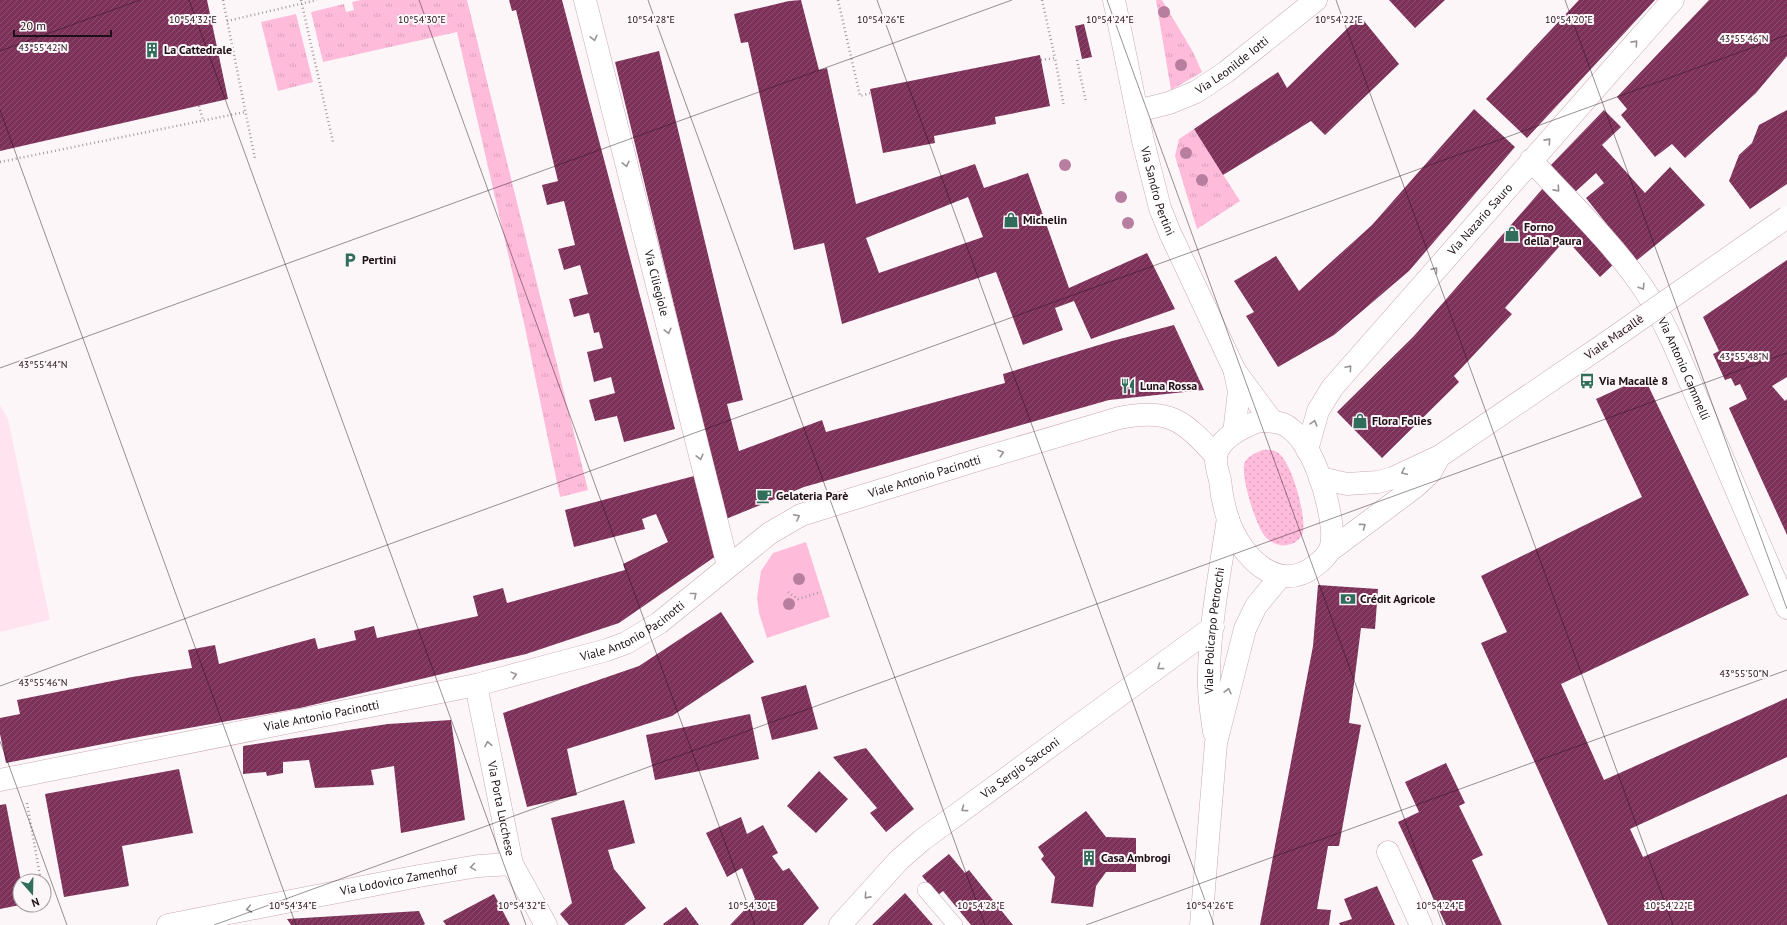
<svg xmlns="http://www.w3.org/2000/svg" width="1787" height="925" viewBox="0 0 1787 925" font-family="'PT Sans',sans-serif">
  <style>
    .built { fill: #ffe3ef }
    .grass { fill: url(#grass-tufts) }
    .park { fill: #febcda }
    .garden { fill: url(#garden-dots) }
    .building { fill: url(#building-hatch); fill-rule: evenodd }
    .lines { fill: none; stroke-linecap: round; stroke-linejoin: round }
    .lane-casing { stroke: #caa7b6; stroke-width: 16 }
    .street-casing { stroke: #caa7b6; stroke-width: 23 }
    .secondary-casing { stroke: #caa7b6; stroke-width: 23 }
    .path { stroke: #a39a9e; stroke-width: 2.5; stroke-dasharray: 1 3; stroke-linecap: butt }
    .lane { stroke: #fff; stroke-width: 15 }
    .street { stroke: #fff; stroke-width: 22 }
    .secondary { stroke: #fff; stroke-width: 22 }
    .secondary-bridge-casing { stroke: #caa7b6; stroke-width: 23; stroke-linecap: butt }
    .secondary-bridge { stroke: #fff; stroke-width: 22 }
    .tree { fill: #b87e9f }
    .oneway { stroke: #999396 }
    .ticks { fill: none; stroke: #1d1016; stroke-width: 1; stroke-opacity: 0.45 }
    .labels { text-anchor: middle; stroke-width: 4; stroke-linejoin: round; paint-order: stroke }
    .poi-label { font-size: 12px; font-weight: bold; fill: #1d1016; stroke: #fdf6f9; text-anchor: start }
    .street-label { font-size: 12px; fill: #1d1016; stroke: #fdf6f9 }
    .ticks-label { font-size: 10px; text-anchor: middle; fill: #1d1016; stroke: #fdf6f9; stroke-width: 4; stroke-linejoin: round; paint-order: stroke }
  </style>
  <defs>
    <pattern id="grass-tufts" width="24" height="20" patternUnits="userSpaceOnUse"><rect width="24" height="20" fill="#febcda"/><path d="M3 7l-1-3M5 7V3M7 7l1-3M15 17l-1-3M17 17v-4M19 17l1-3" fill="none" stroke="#d9a1ba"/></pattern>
    <pattern id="garden-dots" width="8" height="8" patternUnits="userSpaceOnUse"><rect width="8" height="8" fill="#febcda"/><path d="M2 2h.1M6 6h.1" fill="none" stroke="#d9a1ba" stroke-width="1.8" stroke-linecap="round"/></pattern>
    <pattern id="building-hatch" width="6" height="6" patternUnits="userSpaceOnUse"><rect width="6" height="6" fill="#7d3159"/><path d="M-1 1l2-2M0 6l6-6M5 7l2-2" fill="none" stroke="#8c5271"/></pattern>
  </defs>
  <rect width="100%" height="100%" fill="#fdf6f9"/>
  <path class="built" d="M0,405L8,419L50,620L0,632Z"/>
  <path class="grass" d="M361,0H467L588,490L560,497L524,323L457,32L323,62L311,12L344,4L346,12L354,10L352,2Z
    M1156,0H1162L1193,52L1202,72L1171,90Z
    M296,14L313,82L278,91L261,22Z
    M1194,129L1240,201L1197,229L1175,156L1179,139Z"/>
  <path class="park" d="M806,542L830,617L767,638L759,613L757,598L761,571L773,553Z"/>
  <path class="garden" d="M1262,450C1267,450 1272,449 1277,452C1292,461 1306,515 1303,531C1302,537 1296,543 1291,544C1281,548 1270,543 1264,535C1256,525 1239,473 1245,462C1248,456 1256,453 1262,450Z"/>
  <path class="building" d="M0,0H207L228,99L0,151Z
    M509,0H562L675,429L624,442L617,416L595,421L589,400L615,393L611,377L594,382L587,352L603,348L599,332L594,333L589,313L574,317L569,299L588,294L580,265L564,270L558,249L575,245L564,201L547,205L542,185L558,181L516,10L512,11Z
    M801,0L819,70L827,68L856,204L975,164L984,188L1028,173L1069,288L1147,253L1175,309L1091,339L1074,301L1055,308L1063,330L1023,345L996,272L842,324L824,243L794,250L748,42L741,43L734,14L789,1ZM968,197L983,237L879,273L866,238Z
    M1389,0H1445L1415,28Z
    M1579,0H1655L1527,138L1486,99Z
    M1709,0H1787V56L1756,93L1685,158L1672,144L1655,157L1621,115L1627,109L1617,97Z
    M1360,16L1399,64L1325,135L1311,121L1223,175L1194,129L1278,72L1287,88Z
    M1084,24L1092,57L1082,59L1075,26Z
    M659,51L743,400L727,404L739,451L822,420L826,432L1005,383L1003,374L1112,341L1174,325L1204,390L1109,400L804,487L726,519L615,62Z
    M1040,55L1050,106L995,117L996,124L934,136L935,143L883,153L870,89Z
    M1474,109L1515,147L1409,271L1334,335L1278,367L1246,316L1254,312L1234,281L1276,256L1299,291L1372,225Z
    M1604,110L1621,127L1602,145L1645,193L1670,167L1705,205L1636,261L1586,198L1604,183L1596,173L1574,193L1549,167Z
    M1787,110V184L1750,209L1729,181L1739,155L1752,143L1759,125Z
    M1544,187L1616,262L1600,277L1566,239L1505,308L1512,314L1454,376L1459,382L1382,458L1337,412L1414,336Z
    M1787,260V377L1772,386L1785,401L1787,399V535L1729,408L1747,399L1740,384L1735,386L1731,378L1725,380L1713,354L1719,351L1703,317Z
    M1644,377L1749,595L1561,684L1604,780L1787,698V757L1630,829L1643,857L1787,794V925H1608L1481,643L1507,632L1481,576L1642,497L1596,399Z
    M694,476L716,556L619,623L526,654L300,708L144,736L6,763L0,734V718L20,714L17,700L132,677L192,668L188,650L215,645L219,664L315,638L318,649L356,640L354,631L374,626L377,638L478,616L473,596L503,588L507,603L625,570L623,564L668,542L656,514L642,519L645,529L574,547L565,510Z
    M1318,585L1378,589L1375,629L1361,628L1349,723L1361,725L1339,846H1328L1317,909L1331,910L1329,925H1260L1313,646Z
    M721,612L754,662L672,716L567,749L577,795L527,807L503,713L639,666Z
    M806,685L818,729L772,740L761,697Z
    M750,714L759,759L655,780L646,735Z
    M451,720L465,820L401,833L394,766L371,770L374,785L315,788L309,760L283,762V773L267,776L266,772L243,774V746L388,724Z
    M866,748L914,809L886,832L870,813L877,808L833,757Z
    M1446,763L1465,803L1459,806L1483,855L1472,860L1502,925H1446L1398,822L1419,812L1405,782Z
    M179,769L193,833L122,846L129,886L64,897L45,794Z
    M819,771L848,799L816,833L787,806Z
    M624,800L635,843L608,850L614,869L646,908L624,925H569L560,914L572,903L551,818Z
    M6,804L21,881L20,905L0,909V805Z
    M1086,811L1106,837L1136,838V872H1106L1096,886L1093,907L1051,903L1055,877L1041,859L1044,856L1038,847Z
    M741,817L747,834L763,825L778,853L772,856L783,871L789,868L819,908L803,925H730L755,899L742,868L727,877L706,833Z
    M949,854L965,873L969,870L1013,925H971L943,891L938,895L922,876Z
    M1377,886L1395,925H1340L1339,923L1352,919L1344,899Z
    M905,893L933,925H872Z
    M494,894L510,925H446L443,921Z
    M686,907L699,925H664L663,924Z
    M419,911L425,924L423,925H291L287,919Z"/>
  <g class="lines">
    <g class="lane-casing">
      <path id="lane" d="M925,890L955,925"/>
    </g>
    <g class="street-casing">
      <g id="street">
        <path id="s1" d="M585,0L728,566"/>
        <path id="s2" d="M1137,111L1169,103L1196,92L1226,72L1316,0"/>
        <path id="s3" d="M1531,160C1567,200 1608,238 1639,282C1655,304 1667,329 1678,354L1787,608"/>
        <path id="s4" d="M1307,450L1318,411L1332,388L1673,0"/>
        <path d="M1388,852L1421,925"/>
      </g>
    </g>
    <g class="secondary-casing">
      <g id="secondary">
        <path id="s5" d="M1114,0L1143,141L1160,208L1170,233L1235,371L1272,421"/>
        <path d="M1259,421C1267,421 1275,421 1283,424C1313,438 1329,500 1332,530C1333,549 1329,555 1315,566C1276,596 1240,554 1228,519C1224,507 1221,492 1220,480C1218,473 1215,463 1216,456C1220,437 1243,427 1259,421Z"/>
        <path d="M1234,433L1239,391L1235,373"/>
        <path d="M1320,478L1347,484L1378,482L1393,478L1440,456L1606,343"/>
        <path d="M1332,549L1415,487L1430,473L1439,457"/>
        <path id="s6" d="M476,685L512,864L546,925"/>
        <path id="s7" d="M1214,732C1212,717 1209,701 1209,686C1208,630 1220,574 1228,518"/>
        <path id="s8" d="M0,780L476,685L607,650L626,643L659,623L770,533L801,515L971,462L1119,418C1170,408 1183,420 1216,456"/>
        <path id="s9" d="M168,925L419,876L478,866L512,864"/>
        <path id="s10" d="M840,925L899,860L922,840L1213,627"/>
        <path d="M1201,925L1216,743L1245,629L1256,606L1280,577"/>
      </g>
    </g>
    <path class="path" d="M223,0L255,159
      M301,0L333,142
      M838,0L860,96L871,93
      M1042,0L1055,58
      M227,21L317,0
      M1041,60L1055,58L1064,107
      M1077,60L1086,102
      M199,106L203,120
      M0,162L245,112
      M788,592L798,599L821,592
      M27,803L41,881"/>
    <use href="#lane" class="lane"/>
    <use href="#street" class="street"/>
    <use href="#secondary" class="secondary"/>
    <g class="secondary-bridge-casing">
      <path id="secondary-bridge" d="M1606,343L1787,217"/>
    </g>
    <use href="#secondary-bridge" class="secondary-bridge"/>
  </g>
  <g class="tree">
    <circle cx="1164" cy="12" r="6"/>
    <circle cx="1181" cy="65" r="6"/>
    <circle cx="1186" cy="153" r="6"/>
    <circle cx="1065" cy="165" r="6"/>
    <circle cx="1202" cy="180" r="6"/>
    <circle cx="1121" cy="197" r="6"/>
    <circle cx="1128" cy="223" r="6"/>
    <circle cx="799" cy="579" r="6"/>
    <circle cx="789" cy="604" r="6"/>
  </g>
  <defs><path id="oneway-chevron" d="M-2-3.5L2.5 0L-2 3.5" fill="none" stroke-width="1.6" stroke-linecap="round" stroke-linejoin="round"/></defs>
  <g class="oneway">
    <use href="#oneway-chevron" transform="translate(594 38) rotate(76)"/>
    <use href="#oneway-chevron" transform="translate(1635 43) rotate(-48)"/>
    <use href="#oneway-chevron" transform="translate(1548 141) rotate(-48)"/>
    <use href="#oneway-chevron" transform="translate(626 164) rotate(76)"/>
    <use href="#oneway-chevron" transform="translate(1557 189) rotate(48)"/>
    <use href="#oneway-chevron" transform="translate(1435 270) rotate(-49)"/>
    <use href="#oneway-chevron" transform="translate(1642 287) rotate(57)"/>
    <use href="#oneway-chevron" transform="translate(668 331) rotate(76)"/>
    <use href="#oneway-chevron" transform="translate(1349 368) rotate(-49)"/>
    <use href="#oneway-chevron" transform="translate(1314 423) rotate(-74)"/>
    <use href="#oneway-chevron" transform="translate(1001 453) rotate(-17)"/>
    <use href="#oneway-chevron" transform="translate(700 457) rotate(76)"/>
    <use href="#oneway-chevron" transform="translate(1404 472) rotate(155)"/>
    <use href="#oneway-chevron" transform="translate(797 517) rotate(-27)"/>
    <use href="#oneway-chevron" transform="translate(1363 526) rotate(-36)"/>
    <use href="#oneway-chevron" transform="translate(694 595) rotate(-39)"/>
    <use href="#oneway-chevron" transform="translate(1160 667) rotate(144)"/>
    <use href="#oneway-chevron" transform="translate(514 675) rotate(-15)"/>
    <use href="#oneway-chevron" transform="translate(1228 691) rotate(-77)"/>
    <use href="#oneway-chevron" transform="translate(488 744) rotate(-101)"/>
    <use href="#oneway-chevron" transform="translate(964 809) rotate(144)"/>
    <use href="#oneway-chevron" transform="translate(473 867) rotate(171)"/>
    <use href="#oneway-chevron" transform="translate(867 896) rotate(132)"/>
    <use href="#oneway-chevron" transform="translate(249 909) rotate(169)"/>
  </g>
  <path class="ticks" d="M189,0L526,925M419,0L755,925M648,0L985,925M877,0L1214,925M1107,0L1443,925M1336,0L1673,925M1565,0L1787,609M0,51L140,0M0,110L296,925M0,368L1012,0M0,686L1787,35M0,741L67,925M214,925L1787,353M1086,925L1787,670"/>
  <defs>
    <g id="building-bare" transform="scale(1.2)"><path d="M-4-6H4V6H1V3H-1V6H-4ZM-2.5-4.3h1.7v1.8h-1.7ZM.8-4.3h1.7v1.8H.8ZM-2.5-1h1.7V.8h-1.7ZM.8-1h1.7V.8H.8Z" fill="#306e5b" stroke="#fdf6f9" stroke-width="2.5" paint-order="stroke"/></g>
    <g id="shop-bare" transform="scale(1.2)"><path d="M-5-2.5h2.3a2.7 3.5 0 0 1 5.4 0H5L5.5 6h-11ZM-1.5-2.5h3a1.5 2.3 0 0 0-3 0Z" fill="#306e5b" stroke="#fdf6f9" stroke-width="2.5" paint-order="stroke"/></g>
    <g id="parking-bare" transform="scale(1.2)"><path d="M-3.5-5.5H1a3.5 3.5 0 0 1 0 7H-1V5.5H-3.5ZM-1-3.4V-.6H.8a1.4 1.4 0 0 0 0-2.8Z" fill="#306e5b" stroke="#fdf6f9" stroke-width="2.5" paint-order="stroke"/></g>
    <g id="bus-bare" transform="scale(1.2)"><path d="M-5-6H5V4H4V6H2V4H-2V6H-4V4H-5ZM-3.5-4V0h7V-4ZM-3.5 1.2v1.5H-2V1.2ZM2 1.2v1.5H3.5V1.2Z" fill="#306e5b" stroke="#fdf6f9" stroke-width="2.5" paint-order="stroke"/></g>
    <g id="restaurant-bare" transform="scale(1.2)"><path d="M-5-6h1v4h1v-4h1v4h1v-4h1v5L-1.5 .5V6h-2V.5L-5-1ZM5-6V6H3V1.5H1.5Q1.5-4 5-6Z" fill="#306e5b" stroke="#fdf6f9" stroke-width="2.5" paint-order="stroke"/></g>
    <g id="cafe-bare" transform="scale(1.2)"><path d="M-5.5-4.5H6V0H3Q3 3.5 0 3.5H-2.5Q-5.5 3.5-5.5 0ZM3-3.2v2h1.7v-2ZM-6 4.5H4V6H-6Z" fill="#306e5b" stroke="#fdf6f9" stroke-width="2.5" paint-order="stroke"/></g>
    <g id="bank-bare" transform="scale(1.2)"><path d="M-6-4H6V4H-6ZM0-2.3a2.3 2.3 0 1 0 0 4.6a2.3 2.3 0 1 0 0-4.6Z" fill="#306e5b" stroke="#fdf6f9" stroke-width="2.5" paint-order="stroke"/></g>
  </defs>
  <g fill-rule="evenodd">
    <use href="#building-bare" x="152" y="50"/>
    <use href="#shop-bare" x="1011" y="220"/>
    <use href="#shop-bare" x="1512" y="234"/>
    <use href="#parking-bare" x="350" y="260"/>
    <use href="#bus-bare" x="1587" y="381"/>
    <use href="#restaurant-bare" x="1128" y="386"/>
    <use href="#shop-bare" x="1360" y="421"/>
    <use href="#cafe-bare" x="764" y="496"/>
    <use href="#bank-bare" x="1348" y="599"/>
    <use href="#building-bare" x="1089" y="858"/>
  </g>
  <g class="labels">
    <g class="poi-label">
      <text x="164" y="54">La Cattedrale</text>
      <text x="1023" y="224">Michelin</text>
      <text x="1524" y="231">Forno<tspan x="1524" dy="14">della Paura</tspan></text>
      <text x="362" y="264">Pertini</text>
      <text x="1599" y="385">Via Macallè 8</text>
      <text x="1140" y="390">Luna Rossa</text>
      <text x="1372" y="425">Flora Folies</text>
      <text x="776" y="500">Gelateria Parè</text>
      <text x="1360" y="603">Crédit Agricole</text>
      <text x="1101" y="862">Casa Ambrogi</text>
    </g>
    <g class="street-label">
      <text dy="4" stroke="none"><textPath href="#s2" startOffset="107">Via Leonilde Iotti</textPath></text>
      <text dy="4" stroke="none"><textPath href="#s5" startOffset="196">Via Sandro Pertini</textPath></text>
      <text dy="4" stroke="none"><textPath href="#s4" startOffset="292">Via Nazario Sauro</textPath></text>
      <text dy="4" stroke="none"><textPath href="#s1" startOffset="292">Via Ciliegiole</textPath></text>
      <text transform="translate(1614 337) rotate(-35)" y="4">Viale Macallè</text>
      <text dy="4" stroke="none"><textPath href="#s3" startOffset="261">Via Antonio Cammelli</textPath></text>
      <text dy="4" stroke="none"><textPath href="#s8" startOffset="988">Viale Antonio Pacinotti</textPath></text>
      <text dy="4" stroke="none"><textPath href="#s8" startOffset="652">Viale Antonio Pacinotti</textPath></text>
      <text dy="4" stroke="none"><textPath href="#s7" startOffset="102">Viale Policarpo Petrocchi</textPath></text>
      <text dy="4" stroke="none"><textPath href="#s8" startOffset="328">Viale Antonio Pacinotti</textPath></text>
      <text dy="4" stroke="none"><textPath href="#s10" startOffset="240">Via Sergio Sacconi</textPath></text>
      <text dy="4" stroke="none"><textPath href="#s6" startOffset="126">Via Porta Lucchese</textPath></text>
      <text dy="4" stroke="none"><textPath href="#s9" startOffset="235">Via Lodovico Zamenhof</textPath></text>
    </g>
  </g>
  <g class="ticks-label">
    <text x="193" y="23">10°54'32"E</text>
    <text x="422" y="23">10°54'30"E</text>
    <text x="651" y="23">10°54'28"E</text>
    <text x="881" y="23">10°54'26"E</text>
    <text x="1110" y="23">10°54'24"E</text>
    <text x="1339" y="23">10°54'22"E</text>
    <text x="1569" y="23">10°54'20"E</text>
    <text x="1744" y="42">43°55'46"N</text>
    <text x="43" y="51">43°55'42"N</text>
    <text x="1744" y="360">43°55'48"N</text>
    <text x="43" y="368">43°55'44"N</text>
    <text x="1744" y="677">43°55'50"N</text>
    <text x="43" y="686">43°55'46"N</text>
    <text x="293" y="909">10°54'34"E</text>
    <text x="522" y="909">10°54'32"E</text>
    <text x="752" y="909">10°54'30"E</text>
    <text x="981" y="909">10°54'28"E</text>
    <text x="1210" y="909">10°54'26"E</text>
    <text x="1440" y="909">10°54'24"E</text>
    <text x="1669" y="909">10°54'22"E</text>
  </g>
  <g transform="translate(32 893) rotate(160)"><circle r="19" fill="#fdf6f9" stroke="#a39a9e"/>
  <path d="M0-3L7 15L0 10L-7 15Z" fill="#306e5b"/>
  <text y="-6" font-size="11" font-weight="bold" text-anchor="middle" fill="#1d1016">N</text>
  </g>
  <path d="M14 30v6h97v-6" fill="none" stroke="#1d1016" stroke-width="2"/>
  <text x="20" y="30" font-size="12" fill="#1d1016" stroke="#fdf6f9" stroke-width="3" paint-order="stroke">20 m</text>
</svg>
